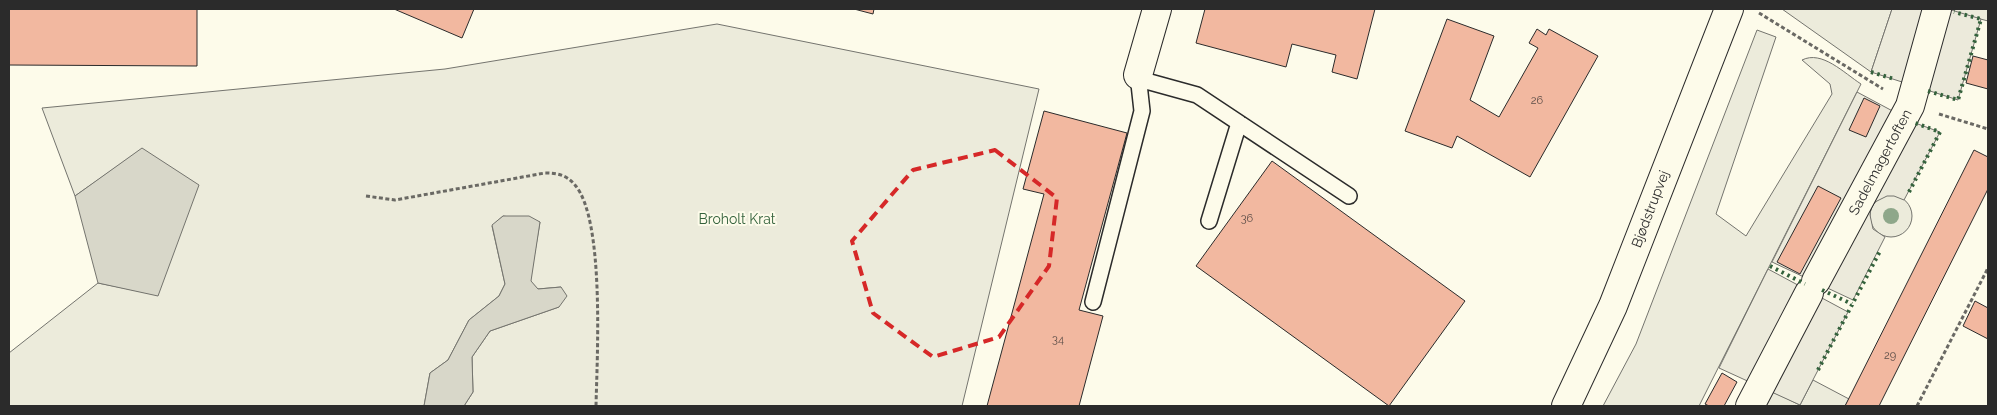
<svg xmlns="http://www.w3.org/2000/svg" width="1997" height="415" viewBox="0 0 1997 415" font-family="Raleway,sans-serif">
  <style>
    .green { fill: #ecebdb; stroke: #74746e }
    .parking { fill: #eceadb; stroke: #74746e }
    .water { fill: #d8d7c9; stroke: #74746e }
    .building { fill: #f2b8a0; stroke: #2b2b2b }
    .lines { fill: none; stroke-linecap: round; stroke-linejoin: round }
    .service-casing { stroke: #2b2b2b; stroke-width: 18 }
    .minor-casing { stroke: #2b2b2b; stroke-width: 30 }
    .tertiary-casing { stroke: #2b2b2b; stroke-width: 30 }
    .path { stroke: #6a6964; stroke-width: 3; stroke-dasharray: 4 2.5; stroke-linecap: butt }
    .service { stroke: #fdfbea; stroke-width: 15 }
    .minor { stroke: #fdfbea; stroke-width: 28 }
    .tertiary { stroke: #fdfbea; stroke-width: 28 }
    .hedge { stroke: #34623c; stroke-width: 4; stroke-dasharray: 2.5 4; stroke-linecap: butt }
    .tree { fill: #8ea78a }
    .marked { fill: none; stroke: #d62828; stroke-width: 4; stroke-dasharray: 10 6; stroke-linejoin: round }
    .labels { text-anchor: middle; stroke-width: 4; stroke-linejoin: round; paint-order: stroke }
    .number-label { font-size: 11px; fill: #5d4e48 }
    .street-label { font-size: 14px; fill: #2b2b2b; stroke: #fdfbea }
    .park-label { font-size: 14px; fill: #34623c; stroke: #fdfbea }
  </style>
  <rect width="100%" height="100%" fill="#fdfbea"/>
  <path class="green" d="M1782,9H1892L1871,72Z
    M1955,9H1988V21L1954,12Z
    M717,24L1039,89L962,406H464L473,392L472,357L490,331L559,307L561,287L538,289L530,281L540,222L503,216L492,226L505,284L499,296L469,320L448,360L430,373L424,406H9V353L98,283L158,295L142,149L75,196L42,108L445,69Z
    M1757,30L1776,37L1716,214L1746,236L1832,94L1830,84L1802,60C1822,50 1844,73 1861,84L1699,406H1603L1636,344Z
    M1870 216a21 21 0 1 1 42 0a21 21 0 1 1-42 0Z
    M1813,380L1849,399L1845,406H1765L1773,392L1800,405Z"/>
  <path class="parking" d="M1892,9H1948L1981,19L1958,100L1871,72Z
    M1857,92L1915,123L1940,132L1904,200L1894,196H1887L1875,202L1871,208L1870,215L1873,229L1885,237L1853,300L1772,262Z
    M1768,269L1848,312L1800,405L1719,368Z"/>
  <path class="water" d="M142,148L199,185L158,296L98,283L75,196Z
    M503,216H529L540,222L531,281L538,289L561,287L567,296L559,307L490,331L472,357L473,392L464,406H424L430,373L448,360L469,320L499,296L505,284L492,225Z"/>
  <path class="building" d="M9,9H197V66L9,65Z
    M394,9H474L462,38Z
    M854,9H874L873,14Z
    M1205,9H1375L1357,79L1332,72L1336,55L1292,44L1286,67L1196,43Z
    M1447,19L1494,36L1470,100L1499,117L1538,48L1529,43L1537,29L1546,35L1549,29L1598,56L1530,177L1457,136L1452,148L1405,131Z
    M1973,56L1988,60V89L1966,83Z
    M1864,98L1880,106L1866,137L1849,130Z
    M1044,111L1127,133L1079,310L1103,316L1079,406H987L1044,194L1023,189Z
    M1974,150L1988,157V189L1879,406H1845Z
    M1272,161L1465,301L1389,406L1196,266Z
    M1818,186L1841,198L1800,274L1777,262Z
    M1975,301L1988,308V339L1963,326Z
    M1722,373L1737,382L1724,406H1709L1705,404Z"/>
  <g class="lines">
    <g class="service-casing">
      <path id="service" d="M1139,79L1197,95L1349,196
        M1209,221L1239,123
        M1093,302L1142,111L1138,75"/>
    </g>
    <g class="minor-casing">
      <path id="minor" d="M1138,75L1157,9
        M1816,281L1910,106L1937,9
        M1750,406L1809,293"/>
    </g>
    <g class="tertiary-casing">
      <path id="tertiary" d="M1566,406L1613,306L1729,9"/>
    </g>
    <path class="path" d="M1759,13L1883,89
      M1939,114L1988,129
      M366,196L395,200L545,173C557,173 567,175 575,185C605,220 597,358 596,406
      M1917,406L1988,268"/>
    <use href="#service" class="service"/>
    <use href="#minor" class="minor"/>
    <use href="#tertiary" class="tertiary"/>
    <path class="hedge" d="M1871,72L1894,79
      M1928,91L1958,100L1981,19L1954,12
      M1909,192L1940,132L1915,123
      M1770,266L1805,284
      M1822,290L1852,304
      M1818,370L1880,251"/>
  </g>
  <circle class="tree" cx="1891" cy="216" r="8"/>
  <path class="marked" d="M995,150L1057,198L1049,266L999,337L933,357L873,313L852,241L913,170Z"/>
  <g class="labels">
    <g class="number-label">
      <text x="1537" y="104">26</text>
      <text x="1247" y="222">36</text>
      <text x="1058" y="343">34</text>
      <text x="1890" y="359">29</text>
    </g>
    <g class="street-label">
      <text transform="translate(1880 162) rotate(-62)" y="5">Sadelmagertoften</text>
      <text transform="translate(1650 209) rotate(-69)" y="5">Bjødstrupvej</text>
    </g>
    <g class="park-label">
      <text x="737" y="224">Broholt Krat</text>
    </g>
  </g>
  <rect width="1997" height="415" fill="none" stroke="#2b2b2b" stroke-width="20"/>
</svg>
